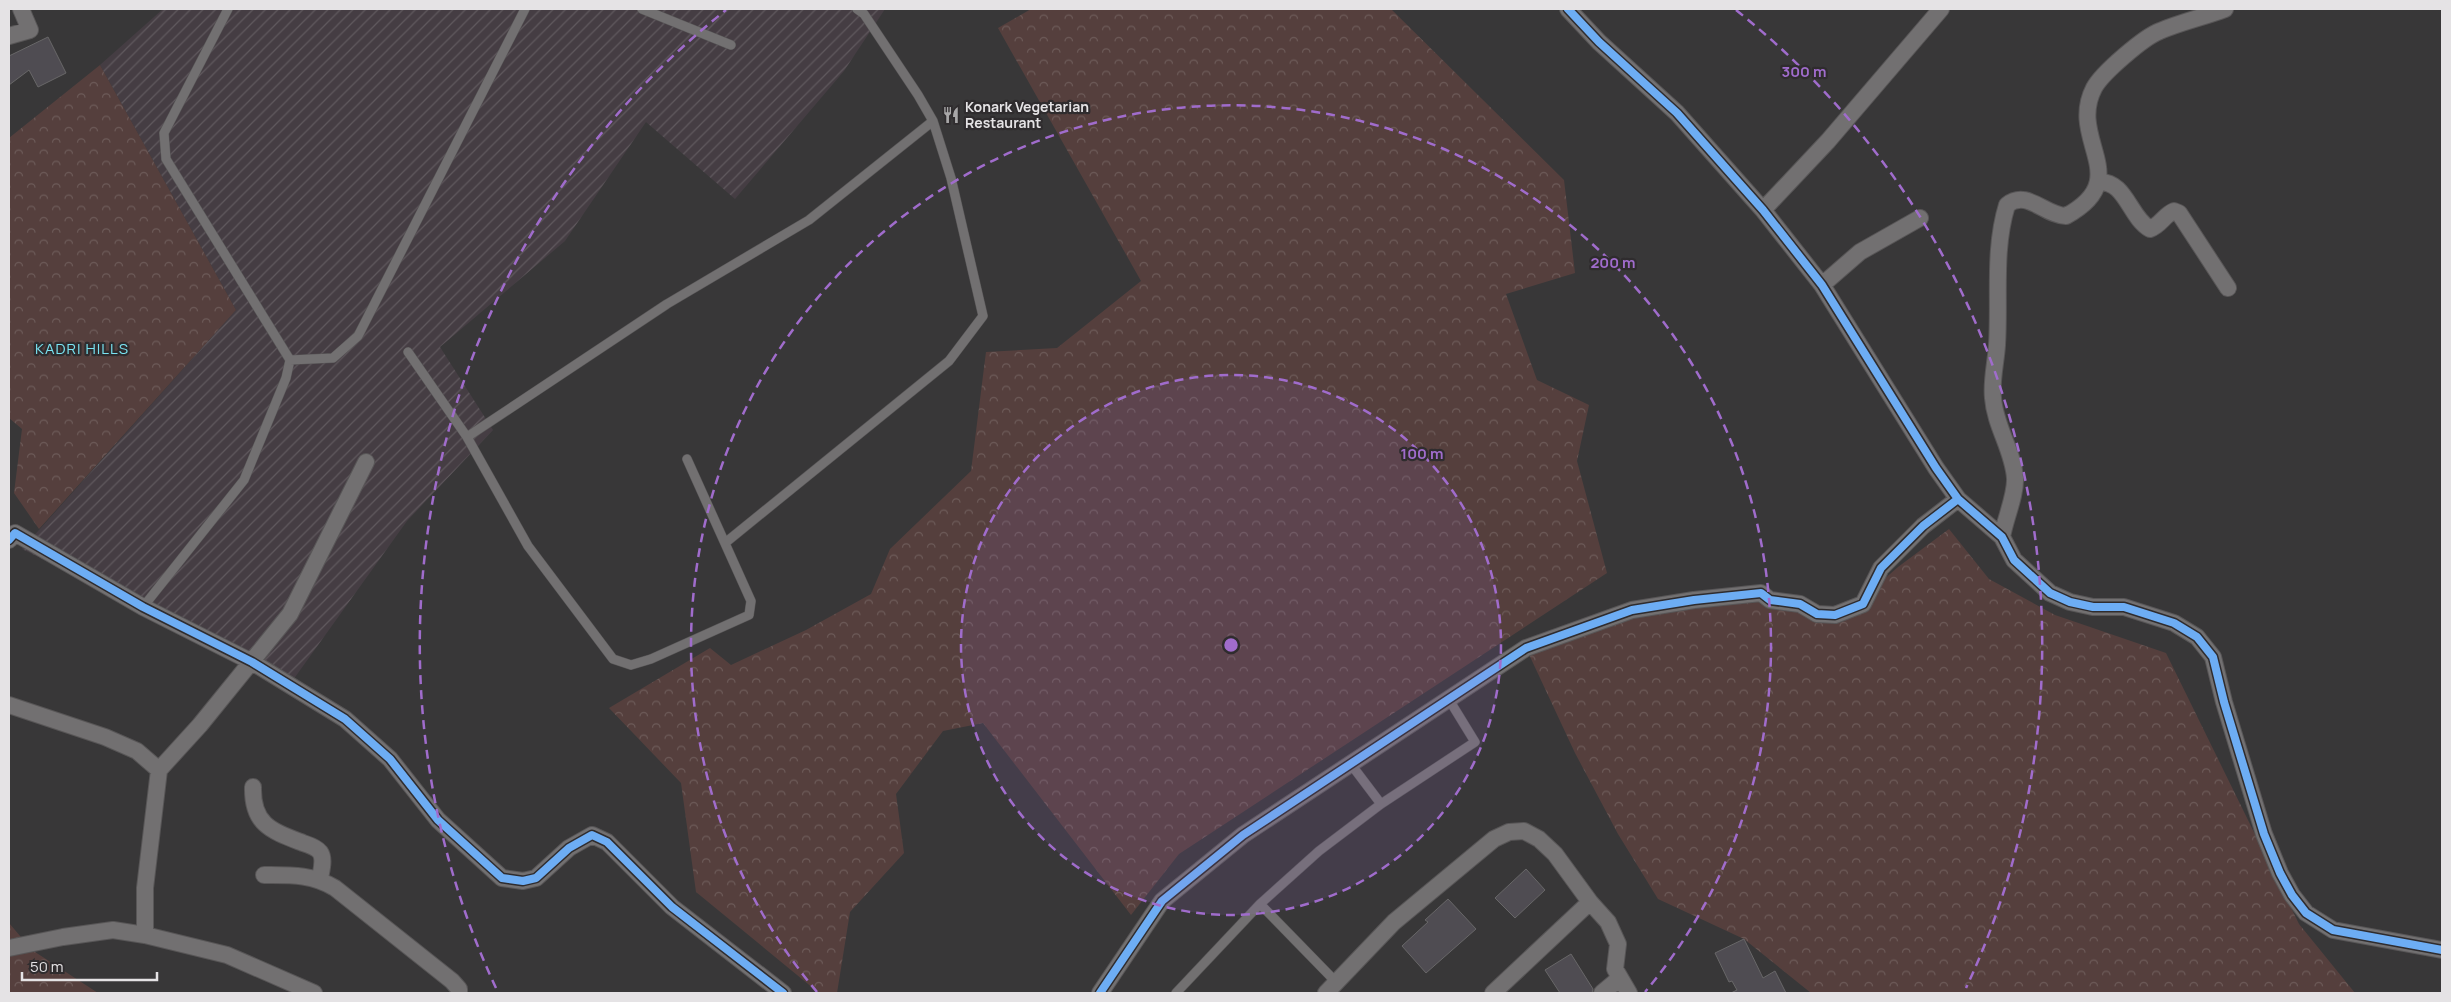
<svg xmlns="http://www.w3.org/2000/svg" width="2451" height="1002" viewBox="0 0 2451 1002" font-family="Manrope,sans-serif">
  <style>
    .industrial { fill: url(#industrial-furrows) }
    .forest { fill: url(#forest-crowns) }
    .building { fill: #4f4c52; stroke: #686768 }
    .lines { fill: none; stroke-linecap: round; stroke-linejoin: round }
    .lane-casing { stroke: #585657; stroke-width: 10 }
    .street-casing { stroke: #585657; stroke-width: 18 }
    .lane { stroke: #727071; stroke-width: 9 }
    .street { stroke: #727071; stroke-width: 16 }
    .cycleway-casing { stroke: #2f2c2e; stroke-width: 11 }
    .cycleway { stroke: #6dadf4; stroke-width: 8 }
    .ring { fill: none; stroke: #a06ccc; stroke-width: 2.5; stroke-dasharray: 9 6 }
    .labels { text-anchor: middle; stroke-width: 4.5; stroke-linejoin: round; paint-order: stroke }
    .poi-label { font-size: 14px; font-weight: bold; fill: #e5e3e5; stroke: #2f2c2e; text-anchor: start }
    .neighbourhood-label { font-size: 15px; letter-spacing: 1px; fill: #7ae4f2; stroke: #2f2c2e }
    .centre { fill: #a06ccc; stroke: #2f2c2e; stroke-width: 2.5 }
    .ring-label { font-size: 15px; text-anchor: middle; font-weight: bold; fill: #a06ccc; stroke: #2f2c2e; stroke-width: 4.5; stroke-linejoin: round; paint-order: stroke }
  </style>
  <defs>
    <pattern id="industrial-furrows" width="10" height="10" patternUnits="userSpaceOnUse" patternTransform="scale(1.25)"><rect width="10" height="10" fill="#453d43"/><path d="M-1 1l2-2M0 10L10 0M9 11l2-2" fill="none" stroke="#60595e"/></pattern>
    <pattern id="forest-crowns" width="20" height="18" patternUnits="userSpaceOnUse" patternTransform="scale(1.25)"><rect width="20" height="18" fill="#553f3d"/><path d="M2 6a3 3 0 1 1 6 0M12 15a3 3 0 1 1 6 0" fill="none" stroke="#6d5b59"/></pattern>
  </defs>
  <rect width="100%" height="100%" fill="#383738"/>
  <path class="industrial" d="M163,9H885L844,71L735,199L646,122L565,241L440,347L493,430L407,521L293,680L22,549L236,310L100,65Z"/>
  <path class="forest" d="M1031,9H1391L1564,180L1575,273L1506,294L1537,380L1589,405L1577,461L1607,573L1179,854L1131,915L983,723L943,731L896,794L904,853L850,912L837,993H819L696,892L681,783L609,708L710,648L731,665L806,630L871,594L890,549L971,471L986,352L1057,348L1141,281L998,28Z
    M100,65L236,310L39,529L14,493L22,429L9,418V138Z
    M1949,529L1989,579L2055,615L2166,653L2299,924L2355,993H1811L1744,939L1658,899L1618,834L1575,753L1526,648L1632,610L1770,600L1850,609L1898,567Z
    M9,923L32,950L98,993H9Z"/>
  <path class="building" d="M48,37L66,73L38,87L29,70L9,85V56Z
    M1526,869L1545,890L1515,918L1495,898Z
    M1448,899L1476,929L1426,973L1402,946L1428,922L1425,920Z
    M1744,939L1763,978L1775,971L1786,993H1731L1737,990L1732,981L1729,982L1715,953Z
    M1571,954L1593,989L1592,993H1560L1545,970Z"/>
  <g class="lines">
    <g class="lane-casing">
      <path id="lane" d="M228,9L164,133L166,159L290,360
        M642,9L731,45
        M408,352L467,437L528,546L613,659L631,665L651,659L749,615L751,601L687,459
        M467,437L667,304L809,220L933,121
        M725,543L949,361L983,316L951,178L933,121L918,95L864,14L857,9
        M143,607L244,480L286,378L290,360L333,358L358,336L525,9
        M1350,763L1381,804
        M1336,982L1260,904L1319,851L1381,804L1475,742L1448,698
        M1176,993L1260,904"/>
    </g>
    <g class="street-casing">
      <path id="street" d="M1568,9L1599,42L1677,113L1763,210L1822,285L1936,468L1958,499L2002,537L2014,560L2050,593L2070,602L2093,607H2124L2174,623L2197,637L2213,657L2224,702L2264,834L2280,873L2292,895L2306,913L2333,930L2442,950
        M9,36L30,30L21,9
        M2098,182C2126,180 2129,217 2150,229C2161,225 2164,215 2174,211L2179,213L2228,288
        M1763,210L1828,141L1941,9
        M1822,285L1860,252L1920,218
        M2002,537C2005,519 2016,495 2015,478C2013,450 1995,426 1993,398C1991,381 1996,362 1997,345C2000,299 1993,250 2007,205C2027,189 2044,215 2066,216C2136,178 2067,140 2094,88C2102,73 2144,37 2160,31C2181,22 2204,17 2225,9
        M9,540L15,533L143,607L252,662L345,719L390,759L438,820L502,878L523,881L536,878L569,848L592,835L607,842L672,907L783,993
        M9,705L105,737L137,751L159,770L145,888V935
        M159,770L200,725L290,614L366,462
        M253,787C252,825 272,831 303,843C309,845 316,847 320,852C325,859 321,871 320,879
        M264,875C291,875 312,874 335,888L452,981L459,989V993
        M1590,902L1608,922L1618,944L1615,969L1629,993
        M9,948L63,937L113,930L145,935L227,955L314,993
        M1100,993L1162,901L1243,835L1526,648L1632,610L1694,600L1761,593L1770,600L1800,604L1817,614L1835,615L1863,604L1881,568L1923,526L1958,499
        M1326,993L1394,922L1494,839L1509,832L1524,831L1539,839L1555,854L1590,902L1493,993
        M1602,993L1620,978"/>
    </g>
    <use href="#lane" class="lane"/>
    <use href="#street" class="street"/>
    <g class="cycleway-casing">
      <path id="cycleway" d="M1568,9L1599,42L1677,113L1763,210L1822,285L1936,468L1958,499L2002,537L2014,560L2050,593L2070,602L2093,607H2124L2174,623L2197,637L2213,657L2224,702L2264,834L2280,873L2292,895L2306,913L2333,930L2442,950
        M9,540L15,533L143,607L252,662L345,719L390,759L438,820L502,878L523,881L536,878L569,848L592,835L607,842L672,907L783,993
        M1100,993L1162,901L1243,835L1526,648L1632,610L1694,600L1761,593L1770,600L1800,604L1817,614L1835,615L1863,604L1881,568L1923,526L1958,499"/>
    </g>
    <use href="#cycleway" class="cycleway"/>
  </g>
  <circle cx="1231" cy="645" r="270" fill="#a06ccc" fill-opacity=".12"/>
  <g class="ring">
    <circle cx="1231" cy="645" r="270"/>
    <path d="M817 992A540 540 0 1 1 1645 992"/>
    <path d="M496 988A811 811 0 0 1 726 10M1736 10A811 811 0 0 1 1966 988"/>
  </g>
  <defs>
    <g id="restaurant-bare" transform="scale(1.35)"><path d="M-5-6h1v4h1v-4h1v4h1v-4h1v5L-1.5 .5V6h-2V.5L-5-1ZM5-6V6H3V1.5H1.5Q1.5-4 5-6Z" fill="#a8a7a8" stroke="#2f2c2e" stroke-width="2.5" paint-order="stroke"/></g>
  </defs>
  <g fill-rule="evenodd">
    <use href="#restaurant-bare" x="951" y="115"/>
  </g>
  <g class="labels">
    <g class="poi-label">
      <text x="965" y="112">Konark Vegetarian<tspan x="965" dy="16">Restaurant</tspan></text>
    </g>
    <g class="neighbourhood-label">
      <text x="82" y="354">KADRI HILLS</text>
    </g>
  </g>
  <circle cx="1231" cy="645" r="8" class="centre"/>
  <g class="ring-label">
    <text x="1804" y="77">300 m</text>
    <text x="1613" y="268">200 m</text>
    <text x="1422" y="459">100 m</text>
  </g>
  <rect width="2451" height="1002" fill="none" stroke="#e5e3e5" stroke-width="20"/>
  <path d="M22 972v8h135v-8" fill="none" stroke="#e5e3e5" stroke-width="2.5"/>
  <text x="30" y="972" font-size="15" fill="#e5e3e5" stroke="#2f2c2e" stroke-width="4" paint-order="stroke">50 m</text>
</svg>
